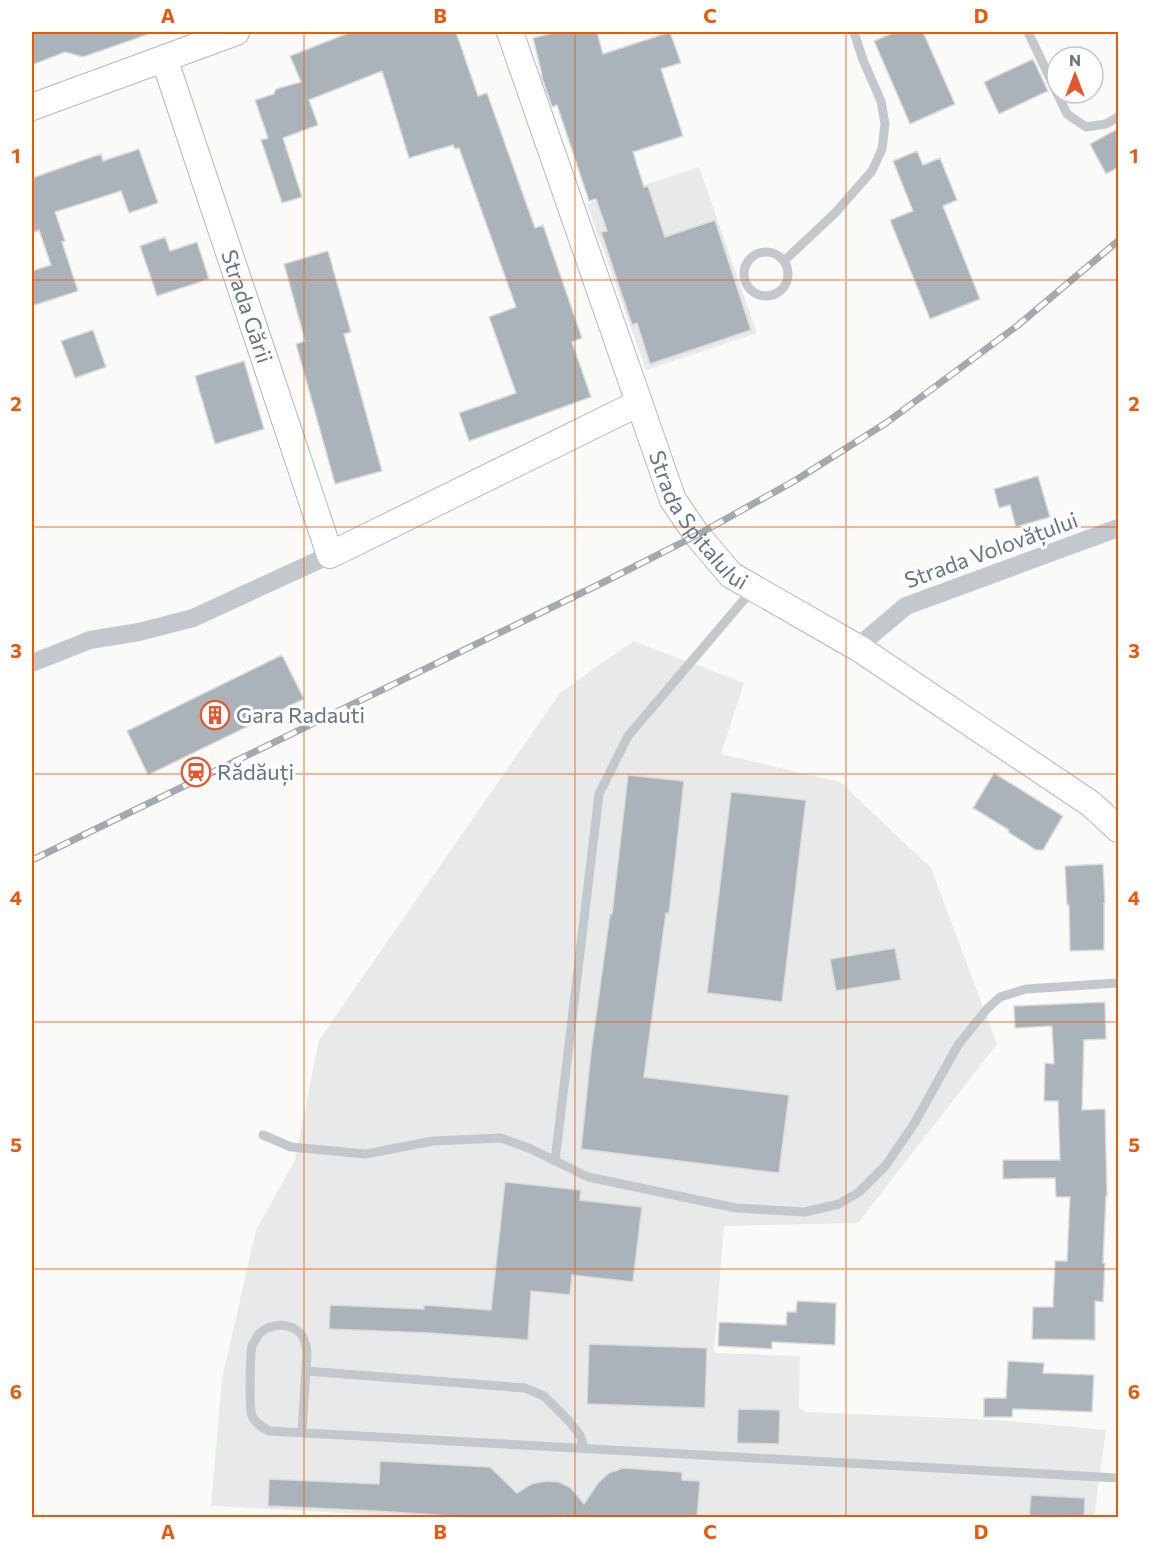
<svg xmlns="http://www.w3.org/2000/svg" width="1150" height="1549" viewBox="0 0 1150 1549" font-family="Commissioner,sans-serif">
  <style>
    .built { fill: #e8e9e9 }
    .building { fill: #aab3b9; stroke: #dcdcda; stroke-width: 1.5 }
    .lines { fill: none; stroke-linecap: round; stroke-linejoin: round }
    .secondary-casing { stroke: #b3babf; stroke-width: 28 }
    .service { stroke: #c3c8cc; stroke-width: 9 }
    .minor { stroke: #c3c8cc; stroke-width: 18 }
    .secondary { stroke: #fff; stroke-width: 26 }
    .rail-casing { stroke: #a2aab0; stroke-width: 7 }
    .rail { stroke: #fff; stroke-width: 4.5; stroke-dasharray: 14; stroke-linecap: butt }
    .grid { fill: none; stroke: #e8590c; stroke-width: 1.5; stroke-opacity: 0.55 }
    .labels { text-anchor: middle; stroke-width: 6; stroke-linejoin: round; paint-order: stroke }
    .street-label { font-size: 22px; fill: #657683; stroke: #fff }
    .poi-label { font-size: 22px; fill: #657683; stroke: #fff; text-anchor: start }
    .neatline { fill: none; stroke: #e8590c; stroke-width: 2 }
    .grid-label { font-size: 20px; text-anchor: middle; font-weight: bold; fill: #e8590c }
  </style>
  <rect width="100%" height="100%" fill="#fafaf8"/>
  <path class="built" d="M699,167L757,333L646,370L587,204Z
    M633,641L744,683L721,754L840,782L931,868L997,1044L858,1223L724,1226L714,1353L800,1356L799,1408L806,1412L998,1420L1106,1430L1094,1517L437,1518L211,1506L222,1379L256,1230L295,1160L319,1040L560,693Z"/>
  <path class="building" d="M32,32H149V34L83,57L65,52L32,65Z
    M351,32H456L478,96L487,93L535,228L543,225L582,338L572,342L591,397L469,441L459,413L516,393L489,317L516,307L459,148L455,149L453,145L409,158L382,71L309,100L318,125L283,138L302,197L282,203L261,140L268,138L255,100L274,94L276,89L301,82L290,56Z
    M557,32H597L603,54L670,32L681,63L661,69L683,136L633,152L644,187L648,186L665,237L715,220L751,330L650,364L637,323L632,325L601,232L607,231L596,199L589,201L557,105L552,107L541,75H542L533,38Z
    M895,32H923L955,104L910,124L874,41Z
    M1033,59L1048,91L999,114L984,82Z
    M1119,128V167L1106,174L1090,144Z
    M139,149L158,203L129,213L121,191L55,212L65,241L62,242L78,291L32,306V271L51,265L39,230L32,233V178L101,154L103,161Z
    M917,151L923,165L940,158L957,200L943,206L980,299L930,319L890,220L913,211L893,161Z
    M165,237L170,251L197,242L209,279L157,296L140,246Z
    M328,251L351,332L344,334L382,471L335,484L296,344L305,341L284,264Z
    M93,330L106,367L75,378L61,341Z
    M244,361L264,429L215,444L195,376Z
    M1038,476L1050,517L1016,527L1010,505L999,508L994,489Z
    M282,655L304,699L148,775L127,731Z
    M994,773L1063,816L1043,850H1036L1008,832L1009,830L973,808Z
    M628,775L684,781L669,914L666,913L644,1077L789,1095L779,1173L581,1149L591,1052L610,914H612Z
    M731,792L806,800L782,1002L707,993Z
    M1103,864L1105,903H1104V950L1070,951L1069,905H1067L1065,866Z
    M895,948L901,980L836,991L830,959Z
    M1105,1002L1106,1039L1084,1040L1082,1110L1105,1109L1107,1196H1106L1103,1263H1105L1103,1302L1095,1301V1340L1032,1339L1033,1307H1053L1055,1261H1067L1070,1197H1056L1055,1178L1003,1179V1160H1060L1058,1101H1044L1045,1063L1054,1064L1052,1026L1015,1028L1014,1006Z
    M505,1182L581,1190L580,1200L642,1207L633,1282L572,1275L570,1295L531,1291L528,1340L429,1333L329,1329L330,1305L424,1309V1305L491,1310Z
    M797,1301L836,1303L835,1345L772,1342V1349L718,1346L719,1322L786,1325L787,1312H796Z
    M589,1344L707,1348L705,1408L587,1404Z
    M1008,1361L1044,1363L1043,1373L1094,1375L1092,1412L1013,1409L1012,1417H984V1398H1006Z
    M738,1409L780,1410L779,1444L737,1443Z
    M380,1461L490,1467L517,1493L531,1484L546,1481L559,1482L571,1488L584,1504L598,1483L609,1473L623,1468L682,1472V1480L700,1481L697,1518H482L376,1511L268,1506L269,1479L379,1484Z
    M1031,1495L1085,1498L1084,1518H1029Z"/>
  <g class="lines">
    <g class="secondary-casing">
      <g id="secondary">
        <path id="s1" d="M510,32L673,500L697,535L731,575L860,649L1091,804L1118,829"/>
        <path id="s2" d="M164,58L330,555L639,403"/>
        <path d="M32,107L236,32"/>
      </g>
    </g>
    <path class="service" d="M1028,32L1067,114L1086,127L1106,124L1118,117
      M744 274a22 22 0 1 1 44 0a22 22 0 1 1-44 0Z
      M784,261L835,213L872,171L882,149L885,124L881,101L863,60L854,32
      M263,1135L291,1147L366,1154L433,1141L501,1138L531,1149L588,1177L736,1208L805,1212L839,1204L859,1192L886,1165L914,1124L958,1045L987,1009L1000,997L1026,989L1118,983
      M555,1161L599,794L628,736L753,589
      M306,1371L525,1388L544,1396L569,1421L580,1435L585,1449
      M302,1432L307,1352C306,1345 305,1339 301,1334C290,1322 270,1323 259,1334C257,1337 253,1343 252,1346C250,1355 249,1408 252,1416C255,1423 262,1427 269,1431L1118,1478"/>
    <path class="minor" d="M860,649L868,638L906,606L1118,528
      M32,663L90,640L139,632L193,618L330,555"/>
    <use href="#secondary" class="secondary"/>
    <g class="rail-casing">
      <path id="rail" d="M32,860L604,582L697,535L796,480L886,423L1017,326L1118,241"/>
    </g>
    <use href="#rail" class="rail"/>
  </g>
  <path class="grid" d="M304,32V1518M575,32V1518M846,32V1518M32,280H1118M32,527H1118M32,774H1118M32,1022H1118M32,1269H1118"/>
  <defs>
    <g id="building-ring" transform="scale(1.5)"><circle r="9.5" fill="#fff" stroke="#e4572e" stroke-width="1.5"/><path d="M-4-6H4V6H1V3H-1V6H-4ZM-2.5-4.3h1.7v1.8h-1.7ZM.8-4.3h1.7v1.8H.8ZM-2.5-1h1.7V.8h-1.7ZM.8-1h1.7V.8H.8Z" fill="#e4572e"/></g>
    <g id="station-ring" transform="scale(1.5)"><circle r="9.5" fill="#fff" stroke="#e4572e" stroke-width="1.5"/><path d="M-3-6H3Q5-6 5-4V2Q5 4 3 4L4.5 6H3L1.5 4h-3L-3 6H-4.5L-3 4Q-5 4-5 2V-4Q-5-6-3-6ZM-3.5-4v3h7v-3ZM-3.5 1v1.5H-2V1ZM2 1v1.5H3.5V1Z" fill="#e4572e"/></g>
  </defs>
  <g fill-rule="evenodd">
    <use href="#building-ring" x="215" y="715"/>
    <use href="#station-ring" x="196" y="772"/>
  </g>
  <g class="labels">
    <g class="street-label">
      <text dy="8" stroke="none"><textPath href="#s2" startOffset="262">Strada Gării</textPath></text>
      <text dy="8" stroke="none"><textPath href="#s1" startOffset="526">Strada Spitalului</textPath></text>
      <text transform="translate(991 550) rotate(-20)" y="8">Strada Volovățului</text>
    </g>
    <g class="poi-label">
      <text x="236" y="723">Gara Radauti</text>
      <text x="217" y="780">Rădăuți</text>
    </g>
  </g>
  <rect width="1150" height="1549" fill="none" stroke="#ffffff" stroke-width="66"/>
  <g transform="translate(1075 75)"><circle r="28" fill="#ffffff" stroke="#c1c8cd" stroke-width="1.5"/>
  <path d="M0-4.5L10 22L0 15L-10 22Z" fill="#e4572e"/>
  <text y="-9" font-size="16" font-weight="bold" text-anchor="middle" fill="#657683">N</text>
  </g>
  <rect x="33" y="33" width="1084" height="1483" class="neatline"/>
  <g class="grid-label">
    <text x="168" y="23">A</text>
    <text x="440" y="23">B</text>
    <text x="710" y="23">C</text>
    <text x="981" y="23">D</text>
    <text x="16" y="163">1</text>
    <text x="1134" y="163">1</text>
    <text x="16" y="411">2</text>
    <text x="1134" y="411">2</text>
    <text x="16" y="658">3</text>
    <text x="1134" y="658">3</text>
    <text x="16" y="905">4</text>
    <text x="1134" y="905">4</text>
    <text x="16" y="1152">5</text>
    <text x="1134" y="1152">5</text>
    <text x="16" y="1399">6</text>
    <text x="1134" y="1399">6</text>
    <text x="168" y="1539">A</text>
    <text x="440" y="1539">B</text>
    <text x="710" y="1539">C</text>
    <text x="981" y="1539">D</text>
  </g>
</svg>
